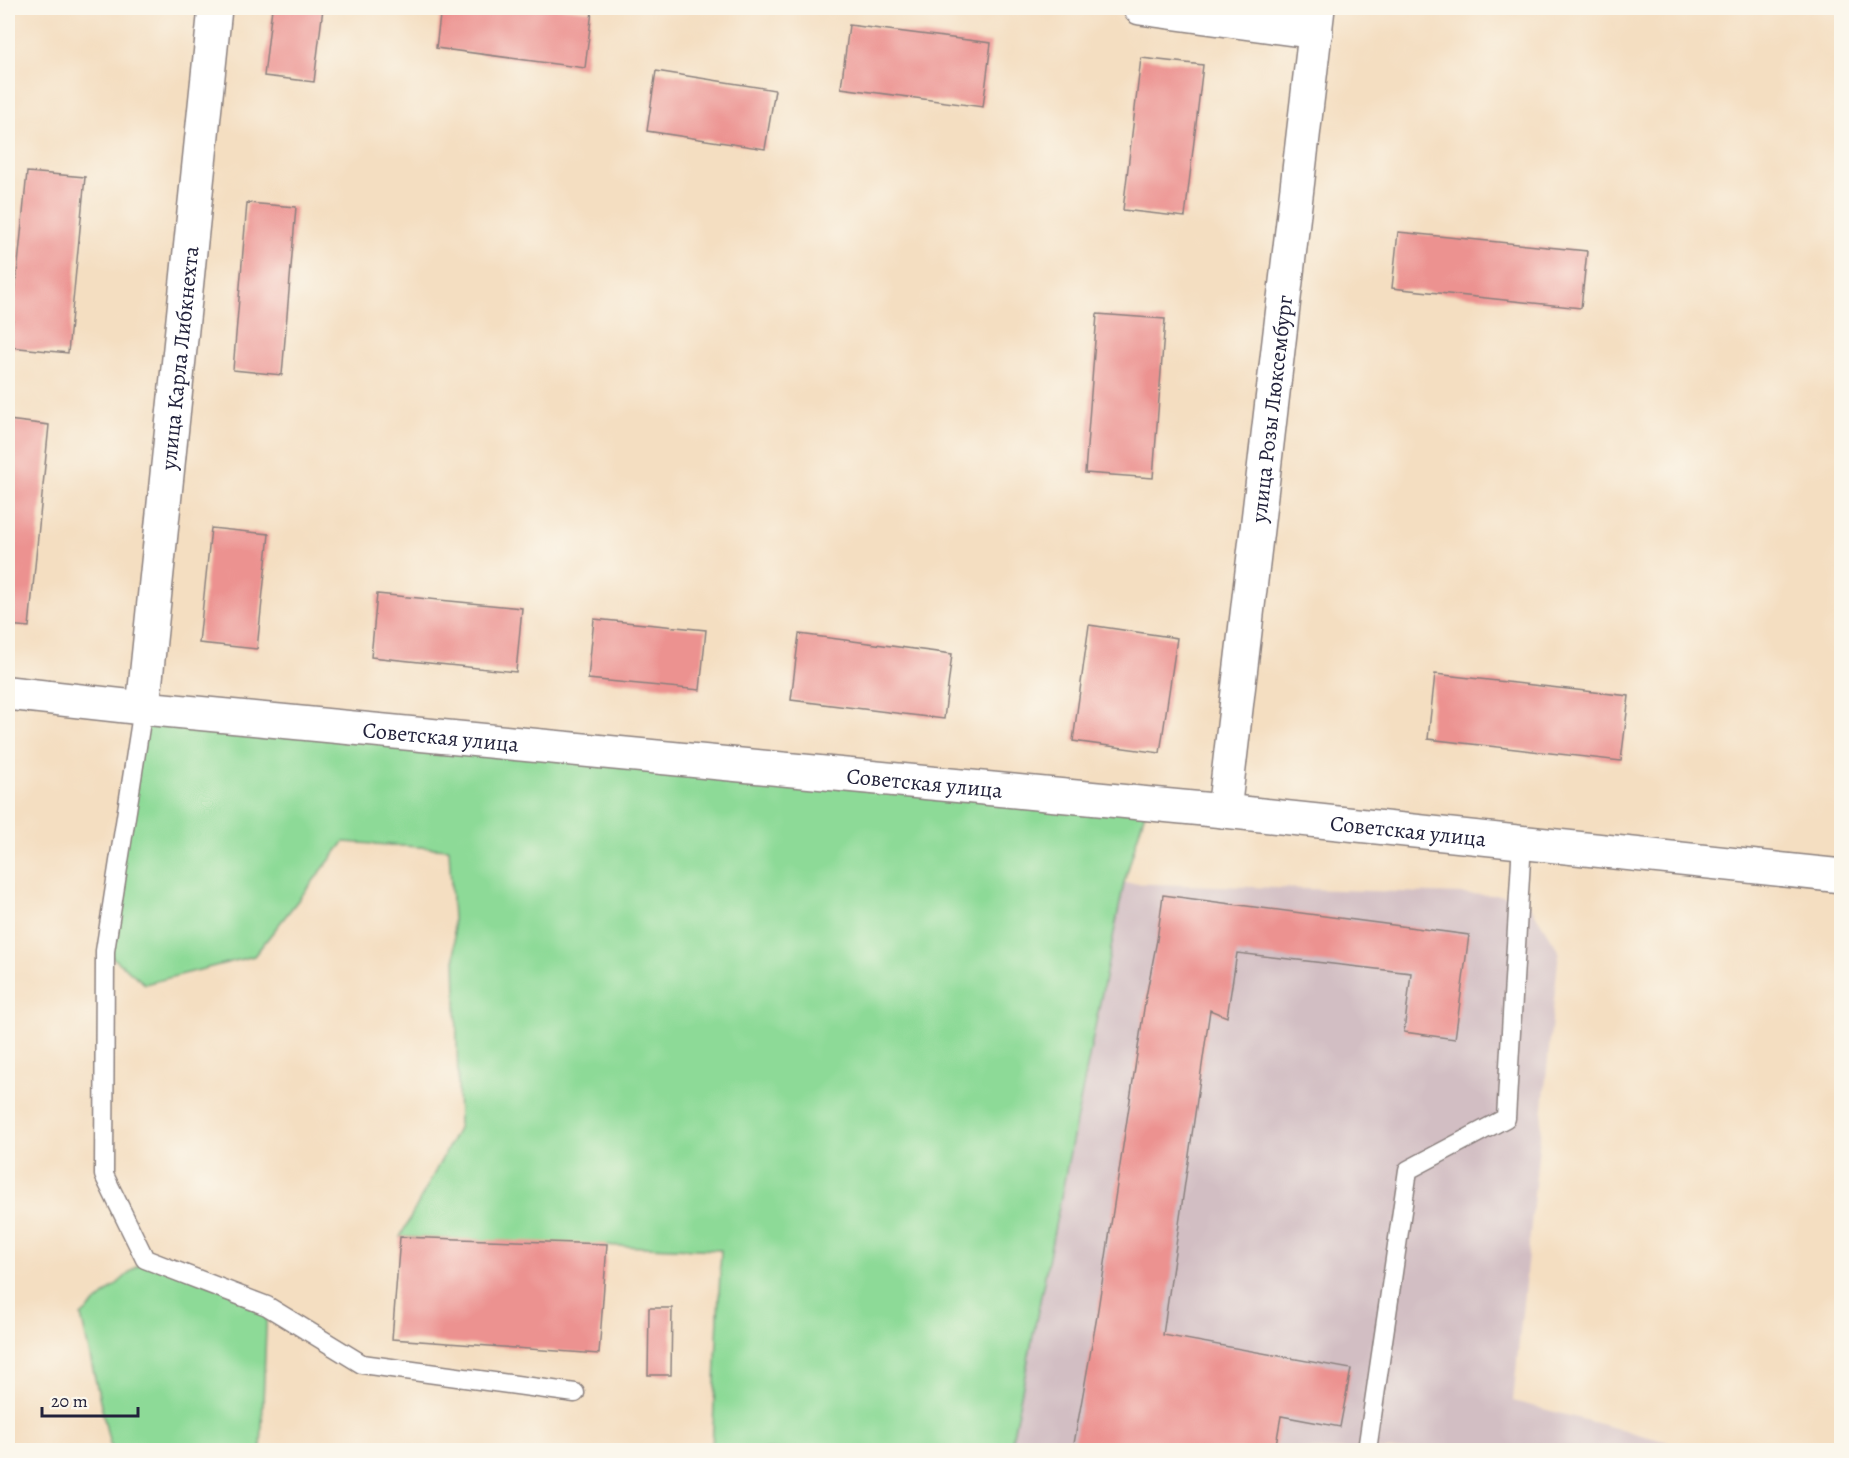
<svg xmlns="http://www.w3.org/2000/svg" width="1849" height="1458" viewBox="0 0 1849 1458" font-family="Alegreya,serif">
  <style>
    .industrial { fill: #d2bec3 }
    .green { fill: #8dda97; stroke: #587e69; stroke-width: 1.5 }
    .building { fill: #ec9290 }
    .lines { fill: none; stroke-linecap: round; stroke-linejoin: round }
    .service-casing { stroke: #8b807e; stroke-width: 21 }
    .minor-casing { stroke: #8b807e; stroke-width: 36 }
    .tertiary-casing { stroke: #8b807e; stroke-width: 36 }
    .service { stroke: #fff; stroke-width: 18 }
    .minor { stroke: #fff; stroke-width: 33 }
    .tertiary { stroke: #fff; stroke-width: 33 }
    .labels { text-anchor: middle; stroke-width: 4.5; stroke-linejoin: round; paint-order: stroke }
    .street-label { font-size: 22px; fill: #22223b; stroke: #fbf7ec }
  </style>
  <rect width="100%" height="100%" fill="#fbf7ec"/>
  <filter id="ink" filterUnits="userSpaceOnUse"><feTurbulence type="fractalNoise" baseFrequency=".0167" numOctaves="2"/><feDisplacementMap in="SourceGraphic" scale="12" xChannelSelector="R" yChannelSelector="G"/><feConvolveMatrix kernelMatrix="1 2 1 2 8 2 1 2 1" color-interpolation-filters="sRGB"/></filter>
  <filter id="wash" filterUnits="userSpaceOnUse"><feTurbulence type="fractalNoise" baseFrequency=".008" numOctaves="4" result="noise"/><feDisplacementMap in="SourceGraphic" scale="24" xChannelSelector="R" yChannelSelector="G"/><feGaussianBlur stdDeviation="1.35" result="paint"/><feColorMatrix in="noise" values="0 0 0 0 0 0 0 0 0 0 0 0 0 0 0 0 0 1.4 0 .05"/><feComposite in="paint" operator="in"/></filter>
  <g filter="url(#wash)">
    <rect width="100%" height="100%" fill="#f4dec1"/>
    <path class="industrial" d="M1124,883L1524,896L1559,951L1513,1401L1668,1442L1665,1450H1010Z"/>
    <path class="green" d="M143,708L1147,805L1124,883L1010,1450H712L721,1250L400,1237L459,1127L455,954L449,849L344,842L254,956L145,984L105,951Z
      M145,1259L267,1306L261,1450H118L110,1445L81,1316Z"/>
    <g id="blocks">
      <path class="building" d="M272,8H323L314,82L264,76Z
        M441,8H566L592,11L585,68L436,48Z
        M849,25L991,43L983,107L841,88Z
        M1141,58L1203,65L1185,217L1123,210Z
        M656,71L775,90L765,149L647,131Z
        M27,172L85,177L68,353L10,347Z
        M247,203L296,207L282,375L233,370Z
        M1398,232L1587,251L1581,308L1392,288Z
        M1097,314L1165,319L1153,478L1085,473Z
        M8,420L49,425L29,627L8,625Z
        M211,528L269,534L257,649L199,643Z
        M377,594L522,608L516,672L371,657Z
        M594,619L706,630L700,690L588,679Z
        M1089,625L1177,638L1160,753L1073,741Z
        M799,634L952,654L944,719L791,700Z
        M1435,674L1629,696L1621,761L1428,739Z
        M1163,895L1469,935L1455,1039L1404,1032L1411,973L1237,953L1227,1017L1210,1010L1163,1335L1351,1369L1340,1427L1281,1416L1275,1450L1073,1449L1096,1322L1145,1002L1157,940Z
        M400,1237L607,1244L599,1354L392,1339Z
        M649,1308H672L671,1375H648Z"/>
    </g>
  </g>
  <g filter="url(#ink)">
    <use href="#blocks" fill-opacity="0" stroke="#8b807e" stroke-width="1.5"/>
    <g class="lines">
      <g class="service-casing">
        <path id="service" d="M143,708L105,951L104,1175L145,1259L267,1306L362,1364L575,1393
          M1367,1450L1408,1170L1506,1118L1522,842"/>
      </g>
      <g class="minor-casing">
        <g id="minor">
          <path d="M1140,8L1316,32"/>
          <path id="s1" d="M143,708L215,8"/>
          <path id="s2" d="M1224,811L1318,8"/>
        </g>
      </g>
      <g class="tertiary-casing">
        <g id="tertiary">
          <path id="s3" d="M8,693L143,708L1224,811L1842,876"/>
        </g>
      </g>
      <use href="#service" class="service"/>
      <use href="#minor" class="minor"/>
      <use href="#tertiary" class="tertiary"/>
    </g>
  </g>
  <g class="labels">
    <g class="street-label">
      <text dy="8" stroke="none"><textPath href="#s1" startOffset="352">улица Карла Либкнехта</textPath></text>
      <text dy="8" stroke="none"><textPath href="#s2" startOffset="405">улица Розы Люксембург</textPath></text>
      <text dy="8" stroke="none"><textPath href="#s3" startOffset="435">Советская улица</textPath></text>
      <text dy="8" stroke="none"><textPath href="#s3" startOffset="921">Советская улица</textPath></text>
      <text dy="8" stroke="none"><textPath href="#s3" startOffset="1407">Советская улица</textPath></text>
    </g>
  </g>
  <rect width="1849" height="1458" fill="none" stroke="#fbf7ec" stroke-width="30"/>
  <path d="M42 1407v9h96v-9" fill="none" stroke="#22223b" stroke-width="3"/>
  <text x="51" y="1407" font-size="18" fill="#22223b" stroke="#fbf7ec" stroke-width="4.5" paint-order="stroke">20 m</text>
</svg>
